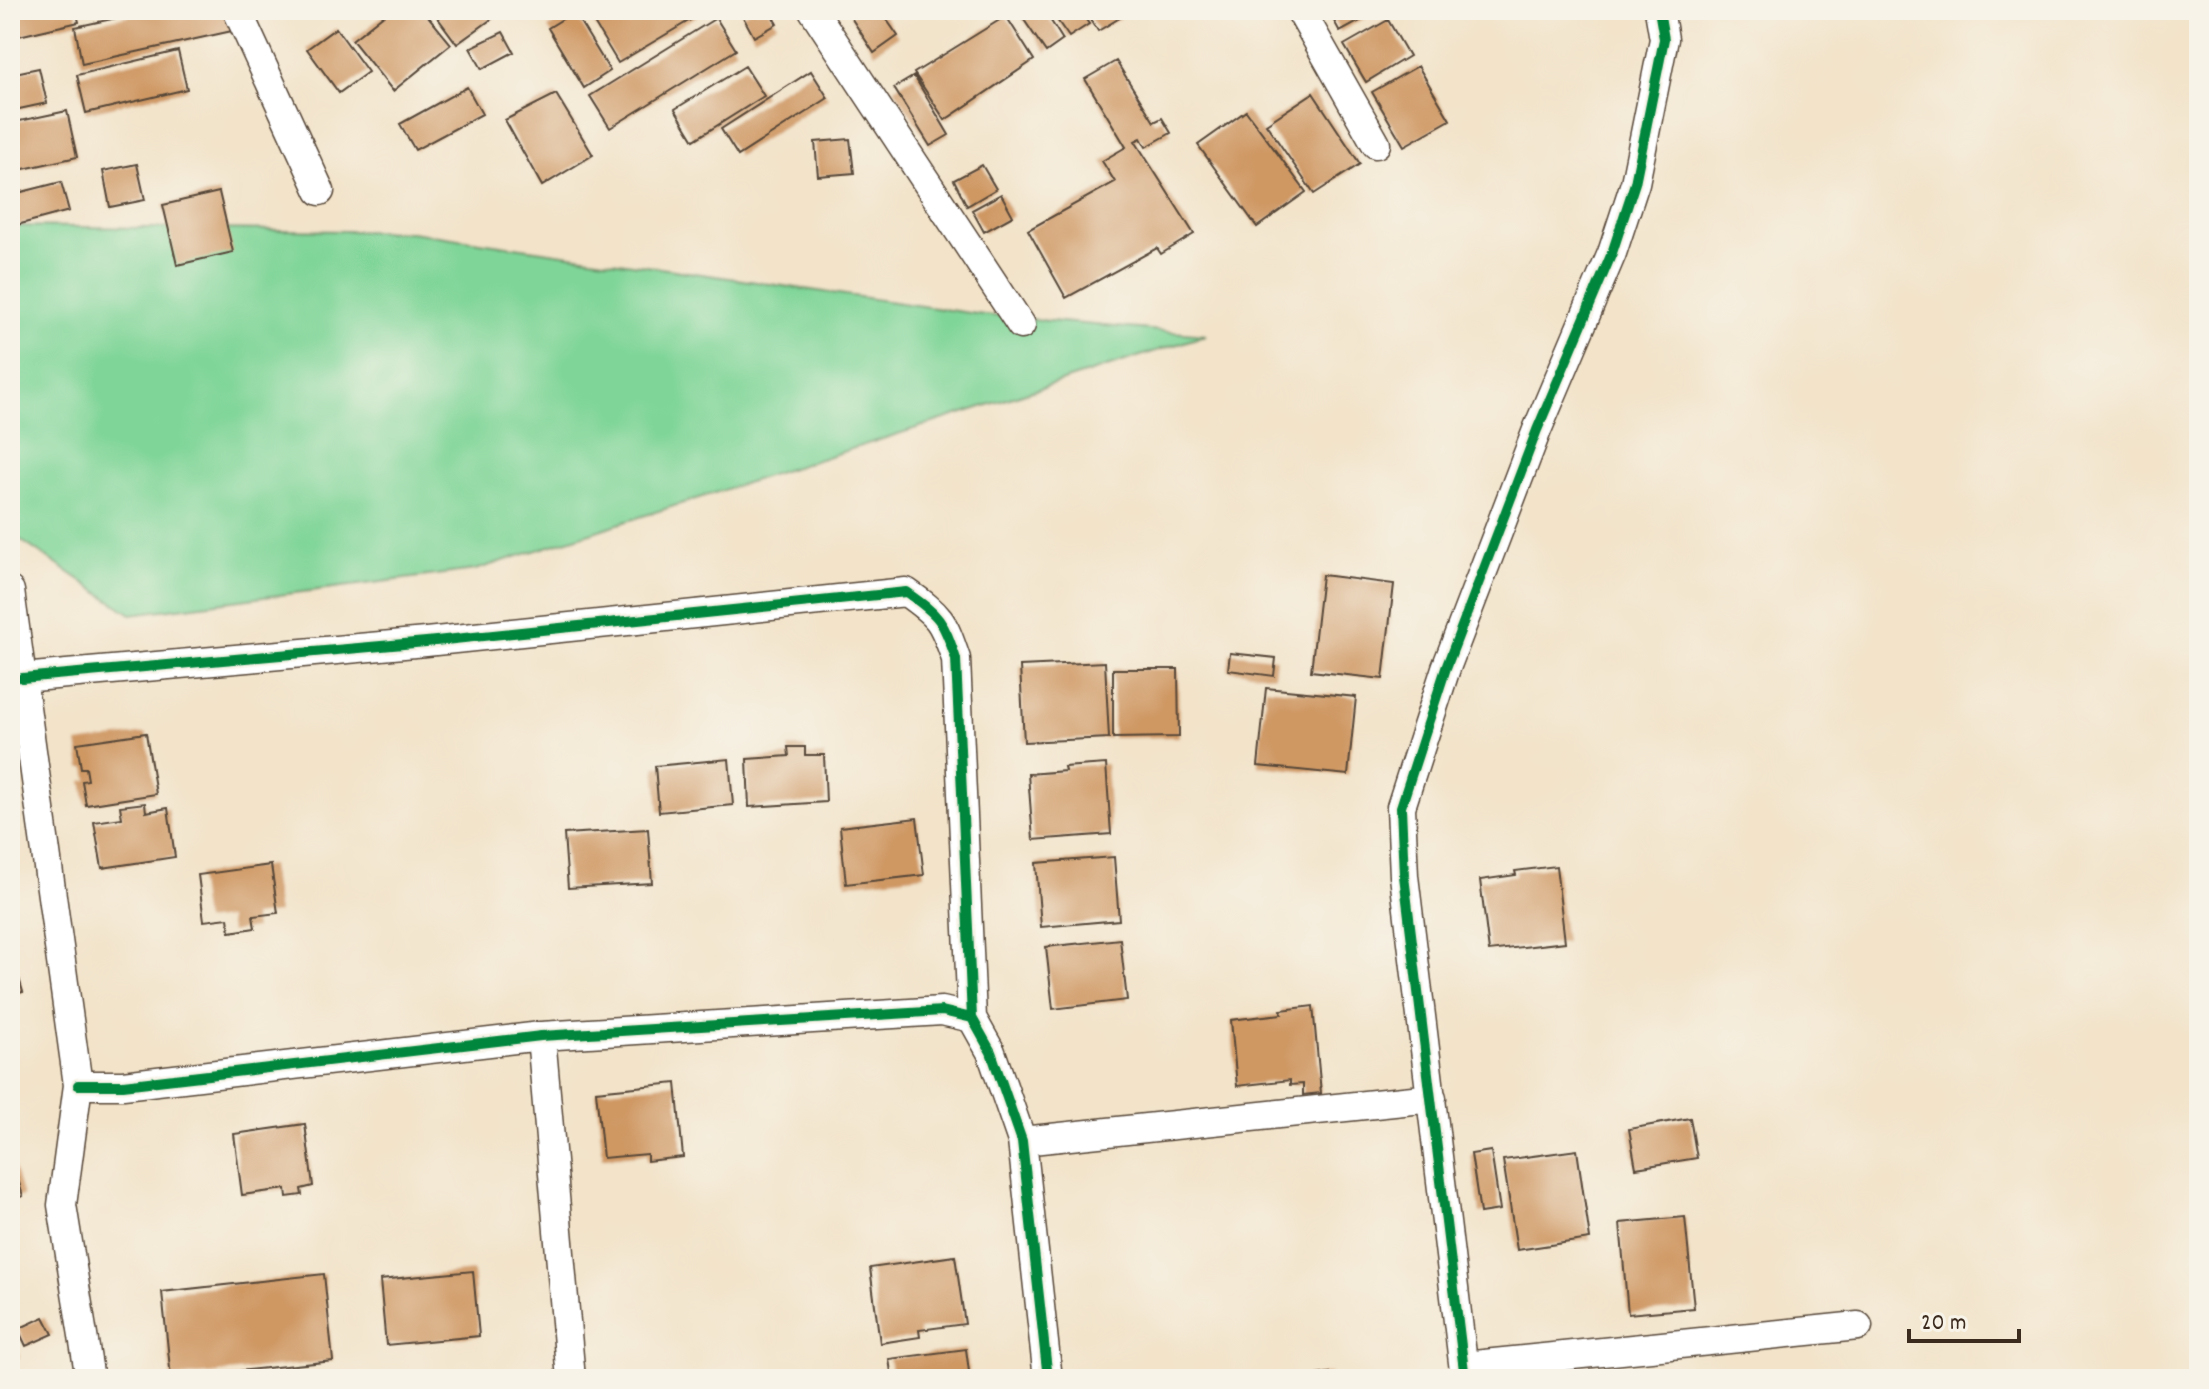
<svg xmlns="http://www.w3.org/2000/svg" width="2209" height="1389" viewBox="0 0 2209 1389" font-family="Dekko,sans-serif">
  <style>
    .green { fill: #7fd598; stroke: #5d805b; stroke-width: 2 }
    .building { fill: #cf9864 }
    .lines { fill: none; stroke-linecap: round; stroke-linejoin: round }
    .minor-casing { stroke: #564638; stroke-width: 31 }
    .minor { stroke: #fff; stroke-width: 28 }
    .cycleway-casing { stroke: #f7f3e8; stroke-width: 15 }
    .cycleway { stroke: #00873e; stroke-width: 10 }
  </style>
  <rect width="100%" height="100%" fill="#f7f3e8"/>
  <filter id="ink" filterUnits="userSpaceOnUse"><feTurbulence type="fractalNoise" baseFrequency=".0125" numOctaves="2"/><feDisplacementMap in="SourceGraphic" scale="16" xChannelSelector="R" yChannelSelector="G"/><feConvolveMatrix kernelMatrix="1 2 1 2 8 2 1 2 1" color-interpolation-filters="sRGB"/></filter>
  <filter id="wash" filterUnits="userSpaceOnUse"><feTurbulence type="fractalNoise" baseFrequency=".006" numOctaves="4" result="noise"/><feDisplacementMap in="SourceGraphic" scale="32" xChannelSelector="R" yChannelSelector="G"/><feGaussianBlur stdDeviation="1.8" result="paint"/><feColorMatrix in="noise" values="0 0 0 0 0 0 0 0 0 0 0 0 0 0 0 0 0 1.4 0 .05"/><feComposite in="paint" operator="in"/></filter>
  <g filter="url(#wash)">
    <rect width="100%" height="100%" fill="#f2e3c9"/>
    <path class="green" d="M10,226L411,232L984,315L1206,335L475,570L131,614L10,533Z"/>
    <g id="blocks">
      <path class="building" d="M10,10H76L79,22L10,38Z
        M153,10H227L232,31L82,64L75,27Z
        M390,10H423L451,44L393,91L352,40Z
        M432,10H504L457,44Z
        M594,10H707L618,63L588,13Z
        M752,10H769L777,24L754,37L742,15Z
        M859,10H880L898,36L874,53L850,16Z
        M1002,10H1044L1063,40L1046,52L1022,17L1011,16Z
        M1050,10H1079L1089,24L1069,37Z
        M1085,10H1133L1098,31Z
        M1328,10H1380L1340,32Z
        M574,12L610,71L584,88L548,28Z
        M1006,16L1034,60L945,120L914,73Z
        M716,18L736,50L610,128L590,96Z
        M1388,20L1409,56L1366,82L1344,45Z
        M336,28L368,72L339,93L307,49Z
        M503,32L514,52L482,69L470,48Z
        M178,51L187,89L86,113L77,75Z
        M1116,61L1154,122L1162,118L1171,133L1146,147L1141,138L1135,141L1194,234L1161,254L1157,248L1066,298L1028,230L1115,182L1102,161L1126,147L1085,79Z
        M745,66L764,96L694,140L675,109Z
        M1418,66L1450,120L1404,146L1372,92Z
        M39,68L47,103L10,111V74Z
        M811,71L828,98L738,156L721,129Z
        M914,76L949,135L930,146L894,88Z
        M467,87L482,114L415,150L400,124Z
        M1313,93L1360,164L1314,194L1266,124Z
        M556,94L593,155L542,186L505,120Z
        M67,111L77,157L10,172V123Z
        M1246,111L1306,192L1257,227L1198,145Z
        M850,139L854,173L818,176L815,142Z
        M137,164L145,200L110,207L103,171Z
        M982,165L996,189L967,206L954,180Z
        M61,182L69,211L17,225L10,195Z
        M219,192L233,252L177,265L163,205Z
        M1001,194L1013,216L984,232L972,210Z
        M1322,575L1394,584L1383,679L1311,671Z
        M1230,653L1276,658L1274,676L1228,670Z
        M1105,662L1109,738L1024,742L1020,666Z
        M1113,669H1178L1179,737L1113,738Z
        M1266,688L1356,697L1348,775L1258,766Z
        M146,733L156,794L86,805L82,781L88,780L86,768H81L77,743Z
        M788,747H805V755H824L826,802L749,807L747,759L789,756Z
        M729,759L733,805L659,812L655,766Z
        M1106,764L1111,834L1033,840L1028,774L1065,771L1064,767Z
        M145,803L146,812L168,808L175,857L102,868L94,822L122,818L120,806Z
        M917,818L924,875L846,884L840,827Z
        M648,829L652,883L568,888L564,834Z
        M1114,857L1119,920L1041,927L1036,863Z
        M271,865L278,913L253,916L255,928L230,932L228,918L204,921L198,875Z
        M1556,866L1565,942L1489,951L1480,880L1516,875L1515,871Z
        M1120,939L1127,1000L1053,1009L1046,947Z
        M10,947L23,992L10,995Z
        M1313,1006L1321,1093L1303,1095V1084L1290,1085V1080L1237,1086L1231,1020L1282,1014L1281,1010Z
        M676,1083L683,1157L647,1161V1154L603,1158L596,1091Z
        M1690,1118L1697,1158L1636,1168L1629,1129Z
        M305,1124L313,1186L301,1189L302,1195L287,1197L286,1189L242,1195L234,1134Z
        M1577,1150L1590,1239L1517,1250L1503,1160Z
        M1491,1151L1500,1210L1480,1213L1471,1154Z
        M11,1156L23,1196L10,1200V1157Z
        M1685,1217L1694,1308L1628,1314L1620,1223Z
        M955,1256L965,1324L919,1330L920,1337L880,1343L870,1268Z
        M473,1271L479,1336L386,1345L380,1280Z
        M324,1274L333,1361L171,1378L162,1292Z
        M44,1317L53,1334L26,1346L18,1329Z
        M10,1329L20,1358L10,1361Z
        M966,1349L970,1379H892L889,1359Z
        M1330,1373L1331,1379H1304L1303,1377Z"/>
    </g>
  </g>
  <g filter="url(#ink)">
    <use href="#blocks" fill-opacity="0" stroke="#564638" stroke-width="2"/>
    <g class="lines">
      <g class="minor-casing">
        <path id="minor" d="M237,10L320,191
          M813,10L1021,325
          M1300,10L1376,144
          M10,591L78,1085L62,1205L90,1379
          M22,678L426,642L906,592C940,616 943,620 956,659L972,1018
          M541,1036L571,1379
          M78,1085H123L541,1036L942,1011L972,1018L991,1052L1022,1141L1048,1379
          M1022,1141L1432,1098
          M1464,1366L1858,1326
          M1465,1379L1404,876L1401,807L1446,668L1537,430L1612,253L1635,183L1664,39L1659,10"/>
      </g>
      <use href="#minor" class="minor"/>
      <g class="cycleway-casing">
        <path id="cycleway" d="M22,678L426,642L906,592C940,616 943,620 956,659L972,1018
          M78,1085H123L541,1036L942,1011L972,1018L991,1052L1022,1141L1048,1379
          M1465,1379L1404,876L1401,807L1446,668L1537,430L1612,253L1635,183L1664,39L1659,10"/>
      </g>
      <use href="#cycleway" class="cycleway"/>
    </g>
  </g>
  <rect width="2209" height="1389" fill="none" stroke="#f7f3e8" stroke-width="40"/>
  <path d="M1909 1329v12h110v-12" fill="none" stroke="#3b2a1e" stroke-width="4"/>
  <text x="1921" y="1329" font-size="24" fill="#3b2a1e" stroke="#f7f3e8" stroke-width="6" paint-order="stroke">20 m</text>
</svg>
